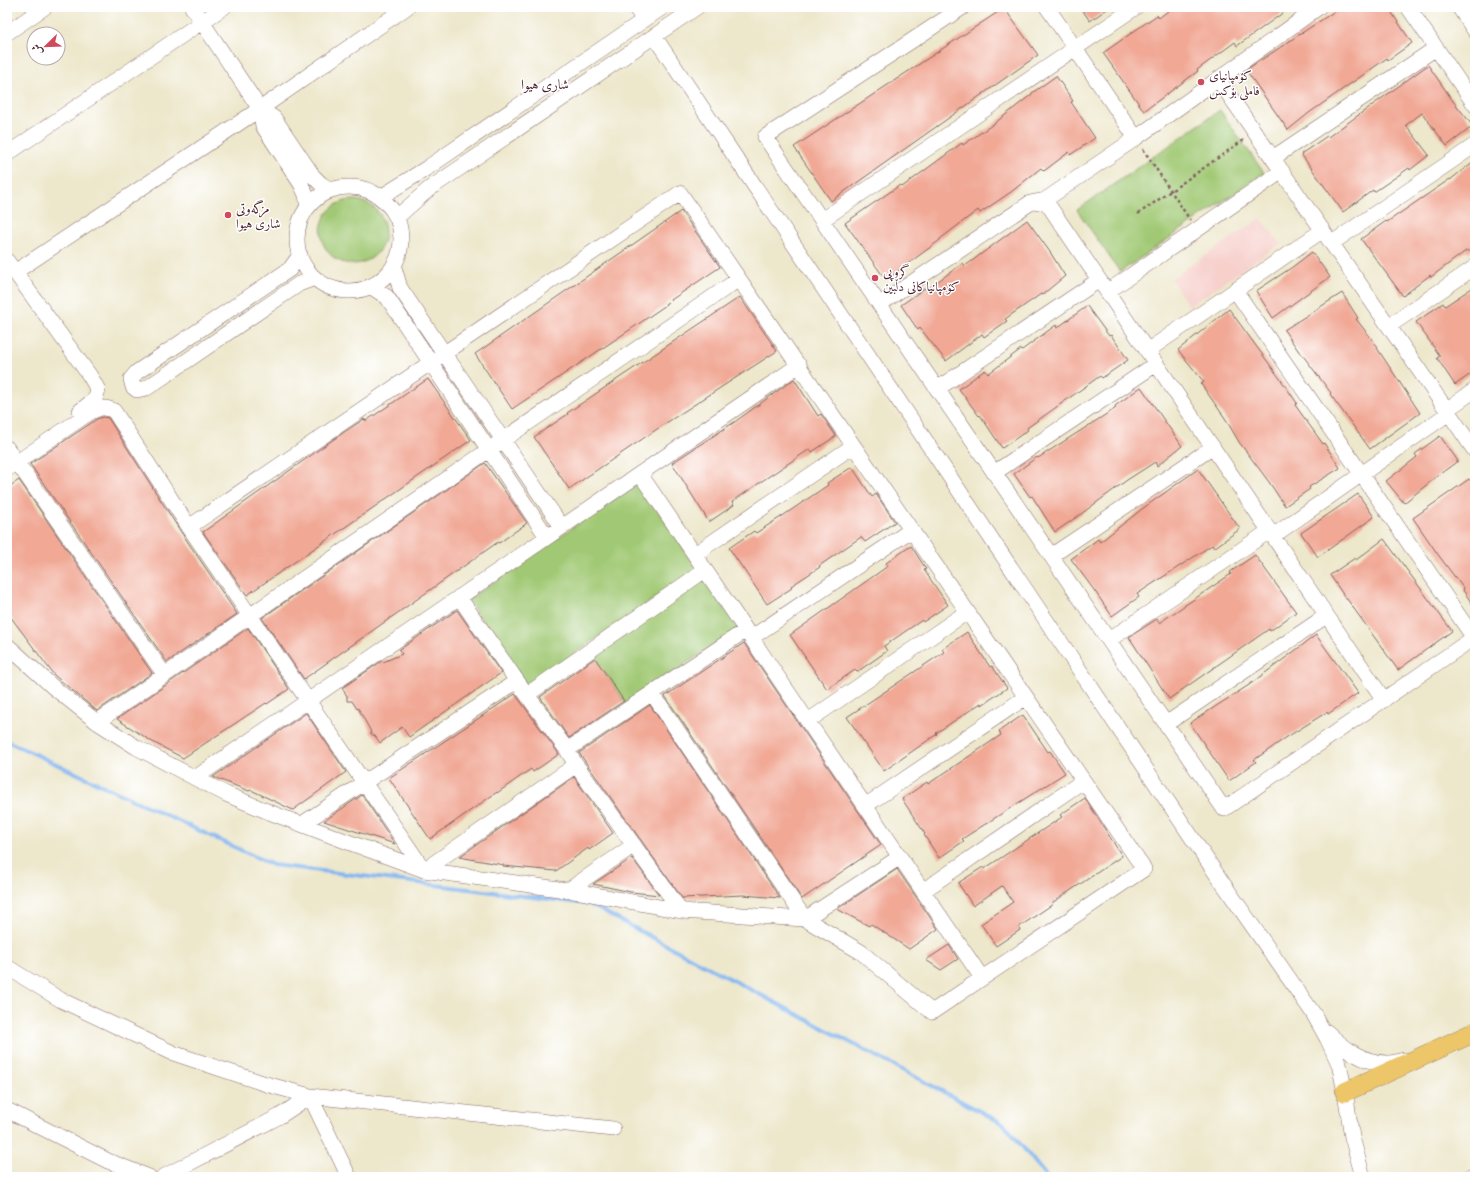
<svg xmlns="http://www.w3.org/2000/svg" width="1482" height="1184" viewBox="0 0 1482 1184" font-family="'IM FELL Double Pica',Amiri,serif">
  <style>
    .built { fill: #f7d0cc }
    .green { fill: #a1c974; stroke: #767450 }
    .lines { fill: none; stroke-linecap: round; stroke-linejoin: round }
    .stream { stroke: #82b6f0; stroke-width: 4 }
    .building { fill: #f1a895 }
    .minor-casing { stroke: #836563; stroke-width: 16 }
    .major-casing { stroke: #836563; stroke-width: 20 }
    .path { stroke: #836563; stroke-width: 2.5; stroke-dasharray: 3 3; stroke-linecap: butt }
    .minor { stroke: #fff; stroke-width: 15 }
    .major { stroke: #ecc669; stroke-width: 19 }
    .poi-dot { fill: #d1495b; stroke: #fff; stroke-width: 1.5 }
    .labels { text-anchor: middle; stroke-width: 3; stroke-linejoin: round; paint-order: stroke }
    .poi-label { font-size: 13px; fill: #4a1f2b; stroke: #fff; text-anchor: start }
    .neighbourhood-label { font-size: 14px; fill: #4a1f2b; stroke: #fff }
  </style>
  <rect width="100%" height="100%" fill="#fff"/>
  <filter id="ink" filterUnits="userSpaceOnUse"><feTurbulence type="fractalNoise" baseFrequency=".025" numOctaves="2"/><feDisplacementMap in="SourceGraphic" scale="8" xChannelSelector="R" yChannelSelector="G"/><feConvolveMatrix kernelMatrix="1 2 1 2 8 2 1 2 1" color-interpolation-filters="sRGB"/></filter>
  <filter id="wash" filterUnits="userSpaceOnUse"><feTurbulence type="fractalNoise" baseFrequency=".012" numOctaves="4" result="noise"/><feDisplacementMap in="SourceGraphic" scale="16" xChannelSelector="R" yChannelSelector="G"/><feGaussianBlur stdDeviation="0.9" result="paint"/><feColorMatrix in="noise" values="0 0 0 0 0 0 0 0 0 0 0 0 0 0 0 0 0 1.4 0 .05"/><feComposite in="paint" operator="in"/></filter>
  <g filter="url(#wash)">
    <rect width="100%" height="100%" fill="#ede7cb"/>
    <path class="built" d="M1261,218L1280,244L1189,306L1171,279Z"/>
    <path class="green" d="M1220,110L1264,173L1120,272L1077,210Z
      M321 232a32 32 0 1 1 64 0a32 32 0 1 1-64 0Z
      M638,482L698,569L527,686L468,600Z
      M704,579L738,629L626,704L593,656Z"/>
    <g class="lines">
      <path class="stream" d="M7,741L273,865L589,904L1004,1124L1047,1177"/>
    </g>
    <g id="blocks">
      <path class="building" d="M1080,7H1110L1090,21Z
        M1173,7H1291L1237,46L1235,42L1197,70L1198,71L1144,111L1103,53L1157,15L1159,18Z
        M1341,7H1388L1412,43L1388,60L1387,58L1309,113L1288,130L1246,70Z
        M1004,8L1038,55L831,201L794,147Z
        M1428,65L1453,101L1473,126L1447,146L1422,113L1406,125L1429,155L1410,170L1409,168L1374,192L1373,190L1343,212L1301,154L1327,136L1328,137Z
        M1056,76L1073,101L1071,102L1095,138L1070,155L1069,152L1044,171L1041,168L1011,192L980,213L978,210L940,239V240L886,280L845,223L900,185L902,187L962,143L963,145L995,123L1032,94V93Z
        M1475,160V247L1469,252L1467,250L1431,277L1430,275L1403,296L1361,239L1386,221L1387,222L1450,179V180Z
        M681,211L720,267L665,304L666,305L634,327L512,409L475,354Z
        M1027,220L1050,252L1065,276L1042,295L1041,294L1005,319L1007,321L984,337L982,334L946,361L920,328L918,330L901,305L925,288L926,290L963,263L965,266Z
        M1312,252L1330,277L1273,318L1256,291L1291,268Z
        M1475,286V371L1455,385L1437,358L1440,356L1416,322L1443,303L1445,306Z
        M1342,293L1358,318L1356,319L1378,347L1377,348L1420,413L1370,449L1330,394L1331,393L1301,353H1300L1284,330Z
        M740,297L777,351L663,425L569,489L534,437L568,414L567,413Z
        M1087,306L1109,336L1111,335L1128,360L1102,378L1100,376L1027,428L1028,430L1002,448L980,415L979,416L959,389L985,370L988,374L1021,349L1022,350L1056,325L1057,328Z
        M1229,309L1281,380L1297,403L1295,405L1323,444L1324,443L1340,468L1309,487L1310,489L1285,506L1269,482L1239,442L1225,418L1201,384L1204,382L1178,350Z
        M428,379L471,440L247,595L203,532L334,439L364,419L366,421Z
        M794,379L818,416L821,414L836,436L812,452L810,449L762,481L732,502L734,505L709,522L672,463L736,421Z
        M1141,387L1182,446L1157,466L1155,462L1127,480L1081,514L1055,532L1032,496L1030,497L1014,474L1037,457L1038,458L1116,408L1115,406Z
        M103,417L108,418L181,532L237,614L167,662L30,464L97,419Z
        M1440,436L1458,461L1429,482V483L1404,503L1386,481L1417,457L1415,454Z
        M485,463L527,523L499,543L498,542L304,679L262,618Z
        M852,467L872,497L876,494L895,522L865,542L861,537L819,566L820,567L791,586L792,588L767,604L729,548L754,531L756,533L784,515L828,485L827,483Z
        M1198,469L1240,529L1214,548L1212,545L1137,594L1139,597L1112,616L1094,590L1071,559L1098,539L1100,542L1142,509Z
        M1469,479L1475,487V608L1463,590L1464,589L1439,556L1413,518Z
        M19,480L152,673L97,711L54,675L7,612V488Z
        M1358,494L1374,517L1318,557L1301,533Z
        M1384,539L1452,631L1398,670L1347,599H1346L1330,575L1355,558L1356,560Z
        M911,546L926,569L924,570L948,605L923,622L922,620L884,646L887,651L857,672L855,670L827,689L790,635L888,566L886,563Z
        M1255,555L1296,612L1270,631L1269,629L1169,699L1129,637L1157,619L1159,623L1231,574L1230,572Z
        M457,610L501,673L409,737L402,727L380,743L375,736L371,734L370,730L358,708L357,709L352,701H347V696L342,688L382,661L383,662L402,654L399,650Z
        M248,628L289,689L267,704L266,703L183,758L151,741L117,719Z
        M967,632L990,667L992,666L1007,688L982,705L981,703L936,733L937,734L884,771L847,717L944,652L942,649Z
        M1316,635L1358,693L1328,714L1327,712L1287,737L1254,760L1256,762L1229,781L1190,723L1249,685Z
        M744,643L881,845L802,899L665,696Z
        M595,658L624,701L569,738L540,697Z
        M515,694L559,754L533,772L531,769L497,793V792L430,839L389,778Z
        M650,705L780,898L743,895L682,898L584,760L579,753Z
        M306,713L346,772L293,810L251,790L249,791L213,777Z
        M1023,715L1048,752L1050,751L1065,773L962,839L964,841L939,858L924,835L925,834L902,799L927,782L928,784L1001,735L999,731Z
        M574,777L613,833L589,850L588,848L556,871L503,866L504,865L459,857Z
        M362,795L395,844L324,821Z
        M1085,798L1122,856L1052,903L1053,904L1019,927L1020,930L996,946L981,924L1013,902L1002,886L973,906L958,883L983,867L984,869L1062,817L1060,815Z
        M632,858L659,895L631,892L593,884Z
        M897,869L938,929L909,949L871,924L869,926L837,909Z
        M949,945L958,959L941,970L926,960Z"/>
    </g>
  </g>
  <g filter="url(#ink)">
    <use href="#blocks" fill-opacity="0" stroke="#836563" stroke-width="1"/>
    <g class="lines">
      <g class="minor-casing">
        <path id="minor" d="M192,7L260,109L274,118L313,176L321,184L331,190
          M635,7L644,20
          M963,7L765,137L1224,809L1475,637
          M1047,7L1136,138
          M1408,7L1475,105
          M1459,7L1475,31
          M7,33L45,7
          M654,36L1215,872L1313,1013L1327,1038L1339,1064L1345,1092L1352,1137L1363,1177
          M1218,79L1475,451
          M260,109L263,126L301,184L306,195L308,207
          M7,154L224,7
          M1273,158L1436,48
          M297 239a52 52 0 1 1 104 0a52 52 0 1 1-104 0Z
          M381,197L427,168L663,7
          M1045,200L1384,700
          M397,217L429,189L697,7
          M822,220L1136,7
          M1332,243L1475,145
          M300,255L290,269L137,372L131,379L133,387L137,390L147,388L299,284L315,278
          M7,261L90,376L98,390L95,399L80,411
          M394,267L400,288L562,527
          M15,272L260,109L407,7
          M370,286L387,297L547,537
          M1235,290L1474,638
          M1107,292L1282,171
          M880,304L1030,203L1045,200L1136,138L1319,7
          M1389,326L1475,267
          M1147,351L1323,230
          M937,389L1099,280
          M1446,410L1475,390
          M7,448L12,456
          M17,462L164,674
          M7,469L86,415C96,409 103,405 114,411L189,527L424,870L576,765
          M994,473L1156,364
          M640,474L982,978
          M1273,536L1449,413
          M695,554L853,446
          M1051,556L1213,447
          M459,597L517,681L567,750L576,765L681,911
          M751,638L911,530
          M1109,640L1269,531
          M7,645L53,687L97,722L136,747L195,778L226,794L269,812L348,842L424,870L580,892L681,911L805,919L861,952L932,1012L1144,869L680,193L189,527
          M652,693L805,919L900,857
          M528,694L705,570
          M808,721L967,612
          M97,722L503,440L739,279
          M1166,724L1326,616
          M567,750L746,630
          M195,778L799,365
          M865,806L1026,697
          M302,824L517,681
          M567,891L634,845
          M923,891L1083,781
          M7,967L61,1000L173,1053L266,1084L310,1096L613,1129
          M1327,1032C1344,1048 1362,1063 1387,1063C1393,1063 1399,1061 1405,1060
          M7,1110L108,1161L149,1177
          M163,1177L280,1116L310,1096L349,1177
          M1470,1177L1475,1176"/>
      </g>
      <g class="major-casing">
        <path id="major" d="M1345,1092L1475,1032"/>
      </g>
      <path class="path" d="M1143,149L1190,220
        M1138,214L1245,139"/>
      <use href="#minor" class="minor"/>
      <use href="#major" class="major"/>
    </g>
  </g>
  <g class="poi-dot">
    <circle cx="1201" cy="82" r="4"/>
    <circle cx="228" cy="215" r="4"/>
    <circle cx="875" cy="278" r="4"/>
  </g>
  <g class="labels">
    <g class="poi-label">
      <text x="1209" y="80">کۆمپانیای<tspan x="1209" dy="15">فاملی بۆکس</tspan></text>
      <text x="236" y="213">مزگەوتی<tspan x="236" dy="15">شاری هیوا</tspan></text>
      <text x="883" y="276">گروپی<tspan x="883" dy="15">کۆمپانیاکانی دڵبین</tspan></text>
    </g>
    <g class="neighbourhood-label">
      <text x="545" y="89">شاری هیوا</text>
    </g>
  </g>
  <rect width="1482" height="1184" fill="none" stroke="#fff" stroke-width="24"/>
  <g transform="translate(46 46) rotate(247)"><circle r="19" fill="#ffffff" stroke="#b7a5aa"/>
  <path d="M0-3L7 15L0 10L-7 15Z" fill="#d1495b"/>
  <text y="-6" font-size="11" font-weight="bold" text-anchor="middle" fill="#4a1f2b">ش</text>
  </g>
</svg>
